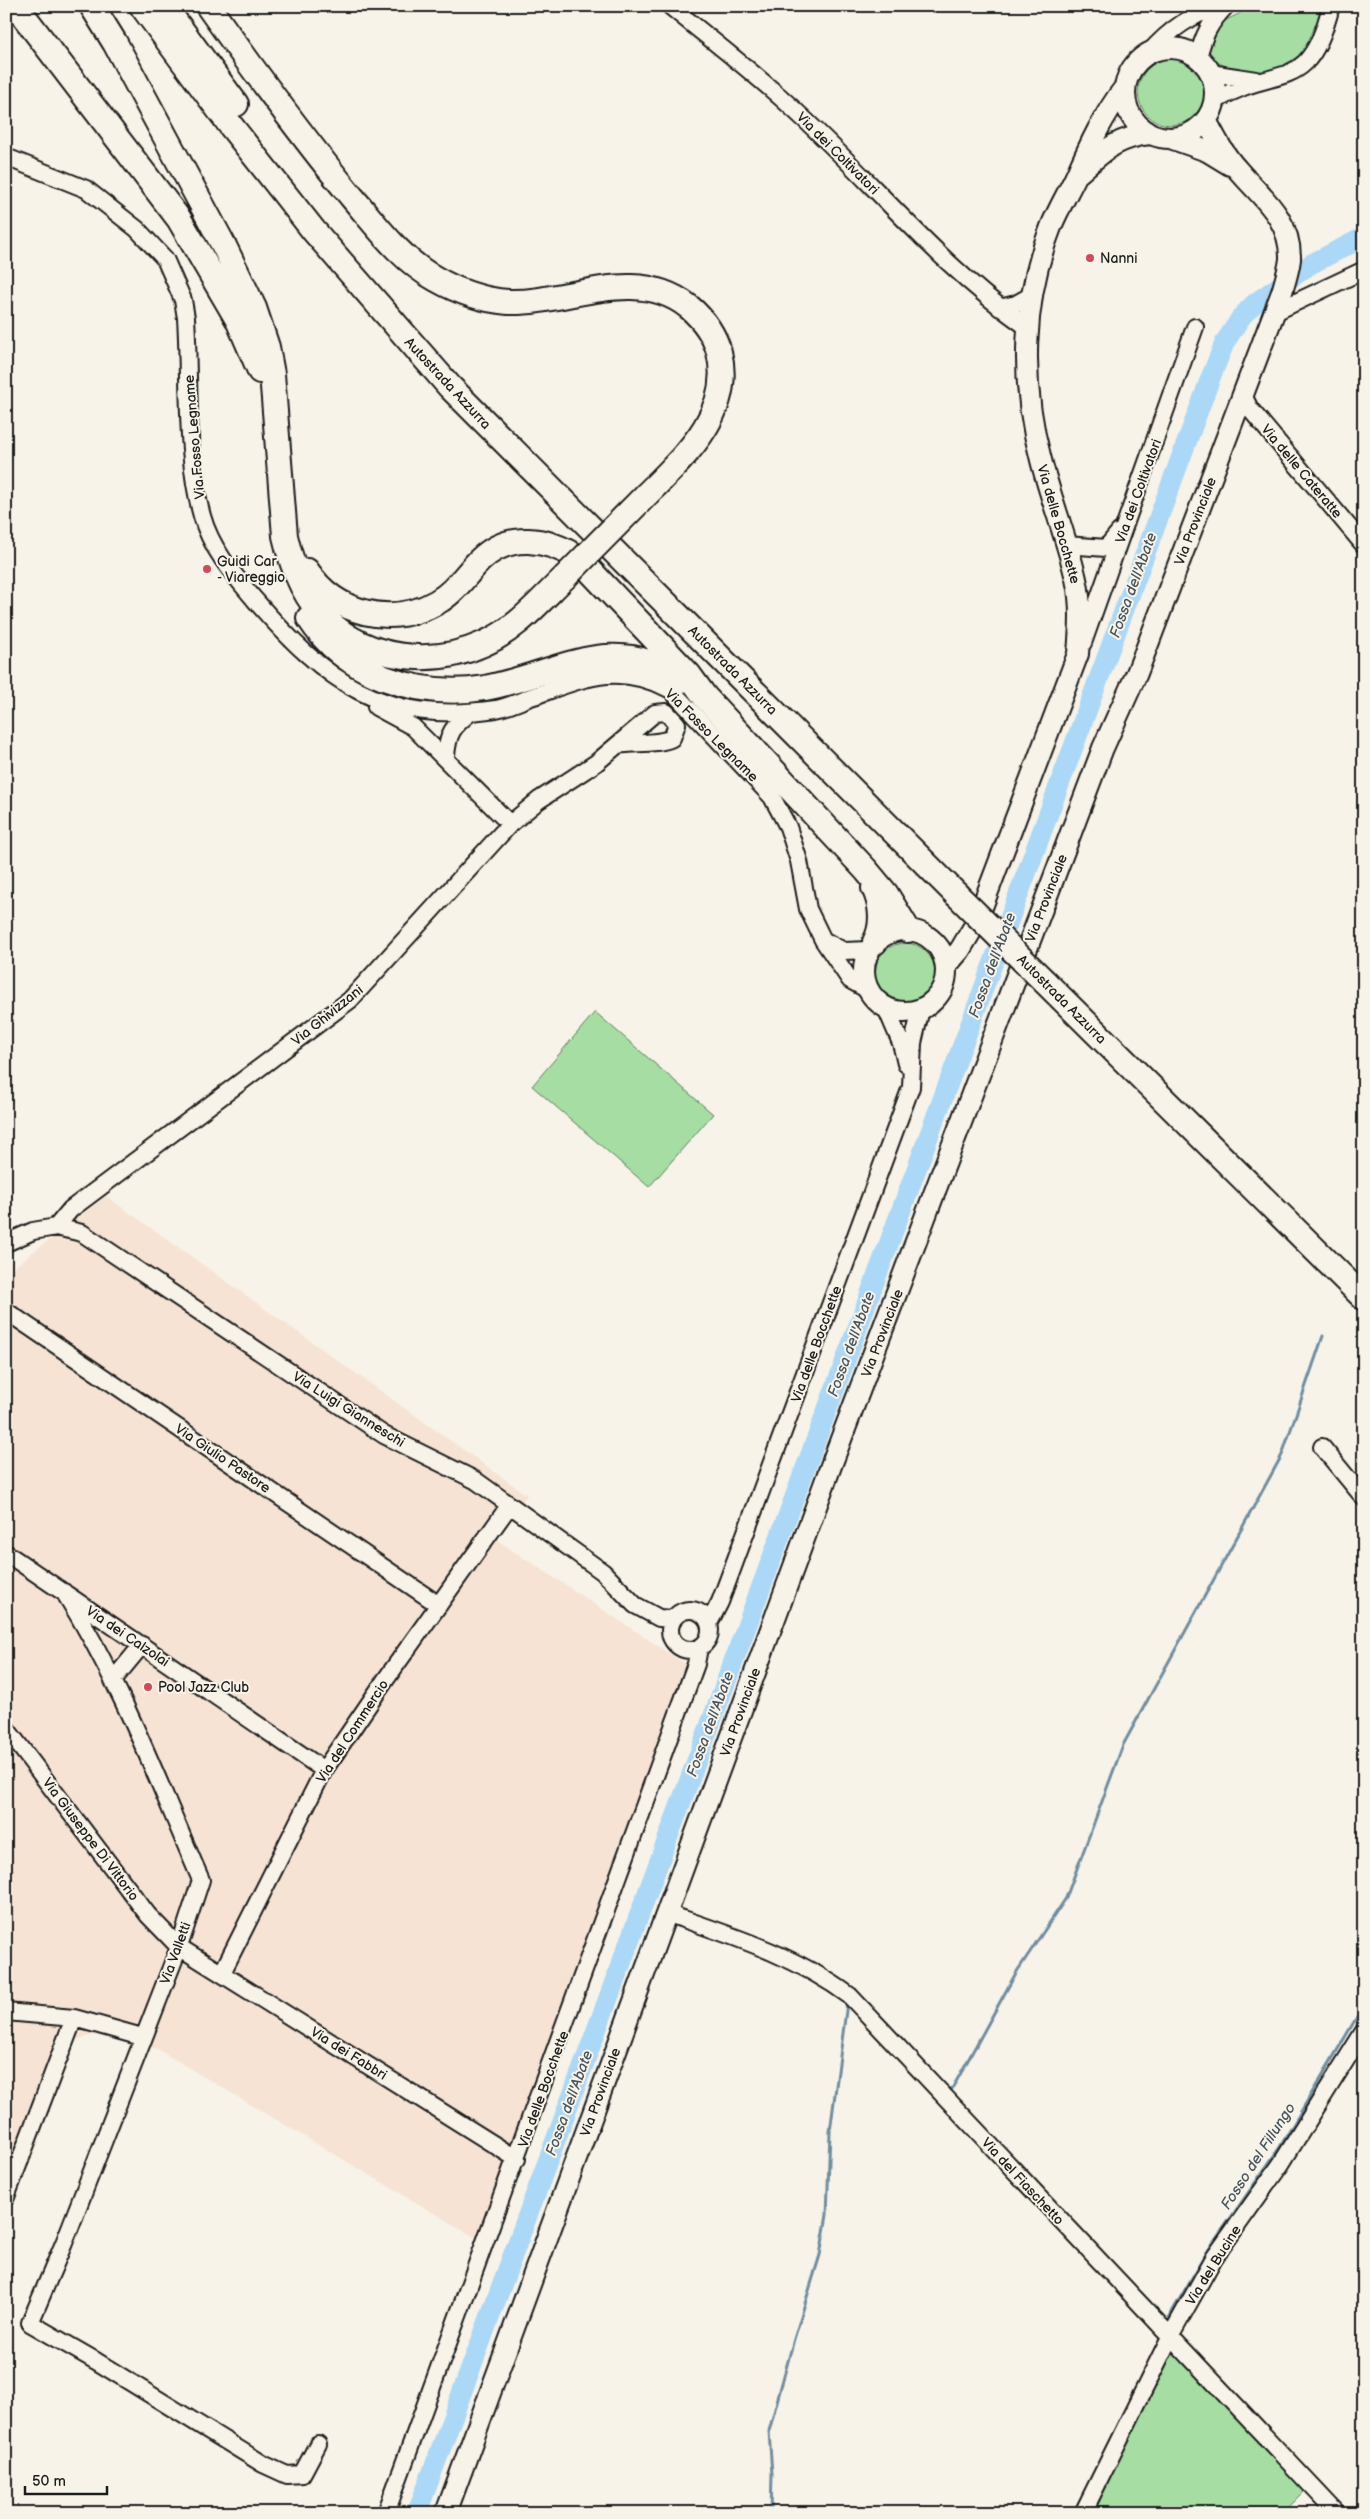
<svg xmlns="http://www.w3.org/2000/svg" width="1370" height="2519" viewBox="0 0 1370 2519" font-family="'Balsamiq Sans',sans-serif">
  <style>
    .built { fill: #f6e3d4 }
    .green { fill: #a5dda2; stroke: #607c5f }
    .lines { fill: none; stroke-linecap: round; stroke-linejoin: round }
    .stream { stroke: #718d9f; stroke-width: 3 }
    .river { stroke: #aad8f6; stroke-width: 20 }
    .minor-casing { stroke: #1c1c1c; stroke-width: 20 }
    .major-casing { stroke: #1c1c1c; stroke-width: 24 }
    .highway-casing { stroke: #1c1c1c; stroke-width: 28 }
    .minor { stroke: #f7f3e8; stroke-width: 16 }
    .major { stroke: #f7f3e8; stroke-width: 20 }
    .highway { stroke: #f7f3e8; stroke-width: 24 }
    .highway-bridge-casing { stroke: #1c1c1c; stroke-width: 28; stroke-linecap: butt }
    .highway-bridge { stroke: #f7f3e8; stroke-width: 24 }
    .poi-dot { fill: #d1495b; stroke: #f7f3e8; stroke-width: 2 }
    .labels { text-anchor: middle; stroke-width: 4; stroke-linejoin: round; paint-order: stroke }
    .street-label { font-size: 14px; fill: #1c1c1c; stroke: #f7f3e8 }
    .poi-label { font-size: 14px; fill: #1c1c1c; stroke: #f7f3e8; text-anchor: start }
    .water-label { font-size: 15px; font-style: italic; fill: #47545d; stroke: #f7f3e8 }
  </style>
  <rect width="100%" height="100%" fill="#f7f3e8"/>
  <filter id="ink" filterUnits="userSpaceOnUse"><feTurbulence type="fractalNoise" baseFrequency=".02" numOctaves="2"/><feDisplacementMap in="SourceGraphic" scale="10" xChannelSelector="R" yChannelSelector="G"/><feConvolveMatrix kernelMatrix="1 2 1 2 8 2 1 2 1" color-interpolation-filters="sRGB"/></filter>
  <g filter="url(#ink)">
    <path class="built" d="M106,1196L527,1495L495,1539L690,1667L481,2241L157,2049L94,2035L76,2040L6,2214V1273Z"/>
    <path class="green" d="M1255,6H1326C1321,25 1316,43 1301,58C1282,74 1240,75 1219,63C1212,59 1209,51 1207,44L1222,22Z
      M1138 92a33 33 0 1 1 66 0a33 33 0 1 1-66 0Z
      M875 973a30 30 0 1 1 60 0a30 30 0 1 1-60 0Z
      M595,1012L713,1114L649,1187L532,1086Z
      M1177,2352L1307,2488L1282,2513H1092L1165,2356Z"/>
    <g class="lines">
      <path class="stream" d="M855,1989L947,2088L952,2089L1016,1973L1066,1898L1123,1745L1282,1455L1323,1336
        M1169,2317L1209,2249L1280,2147L1364,2005
        M1141,2377L1151,2358
        M771,2513L772,2474L769,2431L794,2339L820,2255L827,2215L830,2132L847,2003
        M1093,2513L1107,2483"/>
      <path class="river" d="M417,2513L1212,374L1225,342L1242,316L1255,303L1311,264L1364,237"/>
      <g class="minor-casing">
        <path id="minor" d="M670,6C710,39 751,70 789,105C870,178 937,264 1027,327
          M1149,53C1168,31 1192,14 1220,6
          M1198,58C1203,36 1210,22 1226,6
          M1210,73L1256,80
          M1215,101C1278,62 1308,98 1331,6
          M6,157L86,189L137,229L165,259L183,300L186,318C190,381 185,456 202,516C211,549 234,575 255,600C325,681 383,726 496,709C507,707 518,702 528,698C583,679 616,661 671,690L772,797L788,827L799,861L808,909L823,940L850,980L868,990
          M1000,308L1016,304L1032,295
          M1275,312L1364,270
          M1243,395L1250,409L1364,545
          M1066,545L1106,548L1119,532
          M1083,643L1195,327
          M376,707L413,727L510,824
          M446,756C448,733 452,727 471,712
          M825,941L844,951L869,950
          M886,1008L901,1043L906,1064
          M56,1227L82,1233L384,1435L475,1480L603,1572L635,1605L659,1618L673,1619
          M6,1243L33,1231L56,1227L71,1209L350,1000L510,824L539,800L596,763L655,713L666,712L677,724L672,738C658,745 635,742 618,745
          M6,1311L439,1605
          M1322,1447L1364,1498
          M6,1553L324,1770
          M64,1592C121,1682 158,1782 201,1880L179,1947L64,2243L30,2323L96,2361L263,2464L287,2475L302,2474L318,2444
          M670 1630a20 20 0 1 1 40 0a20 20 0 1 1-40 0Z
          M709,1623L720,1602L911,1087L913,1043L921,1009
          M114,1679L142,1645
          M6,1728L148,1915L179,1947L517,2159
          M666,1913C729,1935 795,1955 850,1996L1337,2513
          M222,1973L324,1770L386,1679L509,1506
          M6,2012L74,2018L6,2197
          M74,2018L142,2037
          M386,2513L696,1664L699,1648
          M1083,2513L1170,2337L1214,2258L1281,2164L1364,2031"/>
      </g>
      <g class="major-casing">
        <path id="major" d="M1125 93a45 45 0 1 1 90 0a45 45 0 1 1-90 0Z
          M1173,139L1207,151L1230,165
          M1079,173C1103,152 1117,137 1150,134
          M864 971a41 41 0 1 1 82 0a41 41 0 1 1-82 0Z
          M946,966L960,950L976,923L1078,654C1080,629 1082,604 1076,579C1067,539 1051,500 1041,460C1020,384 1022,300 1051,227C1058,209 1068,193 1076,176C1090,144 1104,114 1125,87
          M446,2513L832,1463L1103,748L1137,673L1282,292C1285,282 1289,269 1290,259C1291,218 1260,196 1237,169C1224,155 1215,137 1206,120"/>
      </g>
      <g class="highway-casing">
        <path id="highway" d="M16,6L179,219L238,320L260,371
          M92,6L115,43L224,246L254,308L267,347L272,374L285,536C292,567 304,598 327,620C367,660 433,667 483,644C516,630 540,601 565,577
          M142,6L231,126L314,231L450,387L957,895
          M164,6L236,104
          M208,6C254,71 301,135 351,196C376,225 401,260 436,279C457,291 483,300 508,302C568,304 635,264 689,307C703,319 714,334 719,352C734,412 685,456 646,495
          M307,571C335,614 392,628 437,602C455,592 466,574 480,560C509,532 547,538 578,558L689,675L705,697L866,870L886,894L908,930
          M309,618C327,646 353,666 384,678C417,690 450,694 485,688C557,674 615,630 683,680
          M874,888C882,904 884,926 875,942
          M1044,981L1364,1298"/>
      </g>
      <use href="#minor" class="minor"/>
      <use href="#major" class="major"/>
      <use href="#highway" class="highway"/>
      <g class="highway-bridge-casing">
        <path id="highway-bridge" d="M565,577L646,495
          M957,895L1044,981"/>
      </g>
      <use href="#highway-bridge" class="highway-bridge"/>
    </g>
  </g>
  <g class="poi-dot">
    <circle cx="1090" cy="258" r="5"/>
    <circle cx="207" cy="569" r="5"/>
    <circle cx="148" cy="1687" r="5"/>
  </g>
  <g class="labels">
    <g class="street-label">
      <text transform="translate(838 153) rotate(45)" y="5">Via dei Coltivatori</text>
      <text transform="translate(448 383) rotate(47)" y="5">Autostrada Azzurra</text>
      <text transform="translate(194 437) rotate(-95)" y="5">Via Fosso Legname</text>
      <text transform="translate(1302 471) rotate(50)" y="5">Via delle Cateratte</text>
      <text transform="translate(1138 491) rotate(-70)" y="5">Via dei Coltivatori</text>
      <text transform="translate(1195 521) rotate(-69)" y="5">Via Provinciale</text>
      <text transform="translate(1059 524) rotate(74)" y="5">Via delle Bocchette</text>
      <text transform="translate(733 670) rotate(45)" y="5">Autostrada Azzurra</text>
      <text transform="translate(712 735) rotate(45)" y="5">Via Fosso Legname</text>
      <text transform="translate(1046 898) rotate(-69)" y="5">Via Provinciale</text>
      <text transform="translate(1062 999) rotate(45)" y="5">Autostrada Azzurra</text>
      <text transform="translate(327 1015) rotate(-39)" y="5">Via Ghivizzani</text>
      <text transform="translate(882 1333) rotate(-69)" y="5">Via Provinciale</text>
      <text transform="translate(816 1344) rotate(-70)" y="5">Via delle Bocchette</text>
      <text transform="translate(349 1409) rotate(32)" y="5">Via Luigi Gianneschi</text>
      <text transform="translate(223 1458) rotate(34)" y="5">Via Giulio Pastore</text>
      <text transform="translate(128 1636) rotate(34)" y="5">Via dei Calzolai</text>
      <text transform="translate(740 1712) rotate(-70)" y="5">Via Provinciale</text>
      <text transform="translate(352 1731) rotate(-57)" y="5">Via del Commercio</text>
      <text transform="translate(91 1839) rotate(53)" y="5">Via Giuseppe Di Vittorio</text>
      <text transform="translate(175 1953) rotate(-70)" y="5">Via Valletti</text>
      <text transform="translate(349 2053) rotate(32)" y="5">Via dei Fabbri</text>
      <text transform="translate(543 2089) rotate(-70)" y="5">Via delle Bocchette</text>
      <text transform="translate(600 2092) rotate(-70)" y="5">Via Provinciale</text>
      <text transform="translate(1023 2181) rotate(47)" y="5">Via del Fiaschetto</text>
      <text transform="translate(1213 2265) rotate(-58)" y="5">Via del Bucine</text>
    </g>
    <g class="poi-label">
      <text x="1100" y="263">Nanni</text>
      <text x="217" y="566">Guidi Car<tspan x="217" dy="16">- Viareggio</tspan></text>
      <text x="158" y="1692">Pool Jazz Club</text>
    </g>
    <g class="water-label">
      <text transform="translate(1133 585) rotate(-70)" y="5">Fossa dell'Abate</text>
      <text transform="translate(992 965) rotate(-70)" y="5">Fossa dell'Abate</text>
      <text transform="translate(851 1344) rotate(-70)" y="5">Fossa dell'Abate</text>
      <text transform="translate(710 1724) rotate(-70)" y="5">Fossa dell'Abate</text>
      <text transform="translate(569 2103) rotate(-70)" y="5">Fossa dell'Abate</text>
      <text transform="translate(1258 2156) rotate(-57)" y="5">Fosso del Fillungo</text>
    </g>
  </g>
  <rect width="1370" height="2519" fill="none" stroke="#f7f3e8" stroke-width="25"/>
  <rect x="12" y="12" width="1345" height="2494" fill="none" stroke="#1c1c1c" stroke-width="2" filter="url(#ink)"/>
  <path d="M25 2486v8h82v-8" fill="none" stroke="#1c1c1c" stroke-width="2.5"/>
  <text x="32" y="2486" font-size="15" fill="#1c1c1c" stroke="#f7f3e8" stroke-width="4" paint-order="stroke">50 m</text>
</svg>
